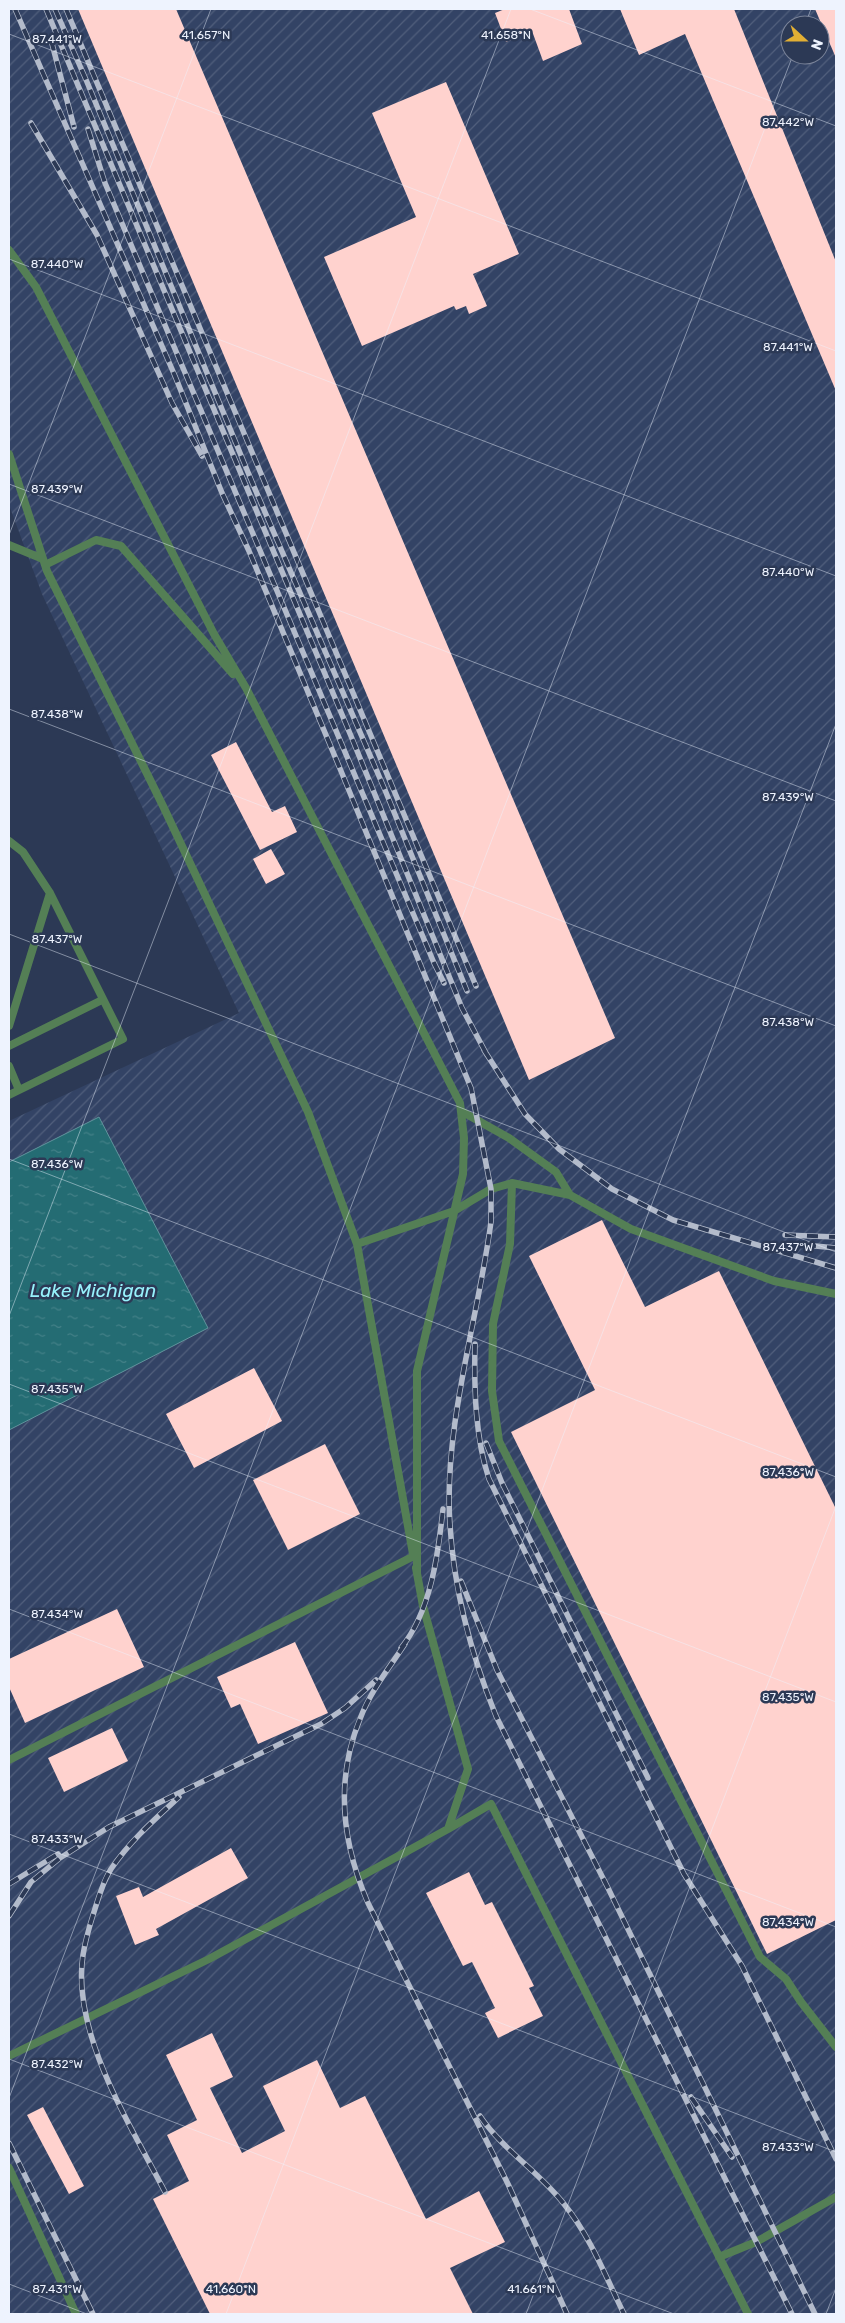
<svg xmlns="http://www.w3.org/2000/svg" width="845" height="2323" viewBox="0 0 845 2323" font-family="Rubik,sans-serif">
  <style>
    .industrial { fill: url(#industrial-furrows); fill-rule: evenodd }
    .water { fill: url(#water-ripples); stroke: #61949d }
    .building { fill: #ffd2ce }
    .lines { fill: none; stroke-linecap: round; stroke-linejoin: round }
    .service { stroke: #547f55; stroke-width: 8 }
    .rail-casing { stroke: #b3bbcb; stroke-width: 5.5 }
    .rail { stroke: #2c3955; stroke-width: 4; stroke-dasharray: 11; stroke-linecap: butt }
    .ticks { fill: none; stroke: #eef3fe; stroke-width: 1; stroke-opacity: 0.45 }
    .labels { text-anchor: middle; stroke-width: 5; stroke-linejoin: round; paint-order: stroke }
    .water-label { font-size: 19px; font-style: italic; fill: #97f2fc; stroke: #2c3955 }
    .ticks-label { font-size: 12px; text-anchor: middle; fill: #eef3fe; stroke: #2c3955; stroke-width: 5; stroke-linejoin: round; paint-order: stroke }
  </style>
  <defs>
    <pattern id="industrial-furrows" width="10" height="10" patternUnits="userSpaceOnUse" patternTransform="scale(1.25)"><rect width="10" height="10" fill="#334365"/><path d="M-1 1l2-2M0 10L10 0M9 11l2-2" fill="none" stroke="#515f7c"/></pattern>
    <pattern id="water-ripples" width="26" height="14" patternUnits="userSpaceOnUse" patternTransform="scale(1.25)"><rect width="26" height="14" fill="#246c73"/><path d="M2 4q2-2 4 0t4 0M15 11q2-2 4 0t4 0" fill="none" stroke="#448188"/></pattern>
  </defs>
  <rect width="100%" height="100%" fill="#2c3955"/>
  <path class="industrial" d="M9,9H836V2314H9V1430L208,1328L99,1118L9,1162V1121L239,1013L42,594L9,505ZM790,25H820V55H790Z"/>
  <path class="water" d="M99,1117L208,1328L9,1430V1162Z"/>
  <path class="building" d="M78,9H176L615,1038L529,1080Z
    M505,9H569L582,44L543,61L532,31L506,42L495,13Z
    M620,9H734L836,262V391L685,34L639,55Z
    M815,9H836V58Z
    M446,82L519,254L473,274L487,306L469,314L466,306L456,310L454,306L362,346L324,257L416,217L372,113Z
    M236,742L272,812L285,806L297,832L260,850L211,755Z
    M271,849L285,874L266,884L253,859Z
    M602,1220L645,1307L719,1271L836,1509V1920L767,1954L511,1432L595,1390L529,1256Z
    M254,1368L282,1421L194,1468L166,1414Z
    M325,1444L360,1514L288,1550L253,1480Z
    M117,1609L144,1667L25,1723L9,1687V1659Z
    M295,1642L328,1713L258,1744L240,1704L231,1708L217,1677Z
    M112,1728L128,1761L64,1792L48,1758Z
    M231,1848L248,1878L156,1929L159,1935L135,1945L116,1896L139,1887L143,1897Z
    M469,1872L485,1905L492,1902L534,1986L529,1988L543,2016L498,2038L485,2013L495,2008L472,1962L463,1966L426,1893Z
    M212,2033L233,2077L210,2088L242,2153L285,2131L263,2086L317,2060L340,2108L365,2096L426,2219L479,2191L505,2242L450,2268L473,2314H210L153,2199L189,2181L167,2135L197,2120L166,2055Z
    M43,2107L84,2186L69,2194L27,2115Z"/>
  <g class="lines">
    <path class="service" d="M9,250L36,287L214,634L246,688L460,1103L464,1138L463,1174L417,1371V1573
      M9,454L47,571L163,806L308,1112L357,1244L454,1211L491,1189L512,1183L570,1195L631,1229L774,1281L836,1294
      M9,545L43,559
      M45,565L96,540L121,546L233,674
      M9,841L23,852L50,893L123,1039L9,1095
      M9,1026L50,893
      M9,1046L102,1000
      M9,1066L19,1090
      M461,1111L509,1138L556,1172L570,1195
      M512,1183L510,1244L493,1324L492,1391L499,1441L760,1957L786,1979L801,2002L836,2047
      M357,1244L413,1554
      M9,1760L414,1556
      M448,1829L491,1804L748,2314
      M9,2056L209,1959L448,1829L468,1769L423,1606L416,1568
      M9,2168L76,2314
      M719,2257L756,2242L836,2197"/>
    <g class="rail-casing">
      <path id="rail" d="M15,9L175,376L222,493L249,551L341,771L471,1088L491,1189V1222C478,1319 443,1428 450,1525C454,1592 471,1654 496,1716L792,2314
        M46,9L351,736L462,1008L487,1055
        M55,9L87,82L252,482L385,790L467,991
        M66,9L476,986
        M51,40L74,127
        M31,123L97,235L172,403L202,456
        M88,129L105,183L434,963L444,983
        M484,1050L525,1114L559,1149L612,1189L673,1220L836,1268
        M785,1235L836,1237
        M805,1245L836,1248
        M475,1344C474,1388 475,1437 489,1479L684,1874L742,1966L836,2159
        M486,1443L502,1483L648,1778
        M461,1581L497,1670L608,1888L815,2314
        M405,1644C389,1668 370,1692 360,1719C335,1780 342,1843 368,1903L508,2184L567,2314
        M401,1648C431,1611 438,1555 443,1509
        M9,1884L58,1854
        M9,1916L31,1882L60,1858L109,1827L321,1724L345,1708L376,1680
        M691,2097L732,2157
        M480,2116C503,2150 539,2172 564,2204C590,2236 606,2277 624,2314
        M9,2143L93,2314
        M165,2192C131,2126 71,2033 83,1955C85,1942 89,1928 93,1915C98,1900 102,1883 111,1869C130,1841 154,1820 179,1797"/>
    </g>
    <use href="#rail" class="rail"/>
  </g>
  <path class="ticks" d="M530,9L836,126M805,25L811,9M9,34L836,351M9,259L836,576M9,484L836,801M9,535L211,9M9,709L836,1026M9,934L836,1252M9,1159L836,1477M9,1316L511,9M9,1384L836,1702M9,1609L836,1927M9,1834L836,2152M9,2059L674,2314M9,2098L793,55M9,2284L87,2314M226,2314L836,724M526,2314L836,1506M826,2314L836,2288"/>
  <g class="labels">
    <g class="water-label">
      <text x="93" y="1297">Lake Michigan</text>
    </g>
  </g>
  <g class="ticks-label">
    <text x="206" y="39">41.657°N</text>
    <text x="506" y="39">41.658°N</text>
    <text x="57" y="43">87.441°W</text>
    <text x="788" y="126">87.442°W</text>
    <text x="57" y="268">87.440°W</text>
    <text x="788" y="351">87.441°W</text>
    <text x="57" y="493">87.439°W</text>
    <text x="788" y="576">87.440°W</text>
    <text x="57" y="718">87.438°W</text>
    <text x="788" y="801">87.439°W</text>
    <text x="57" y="943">87.437°W</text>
    <text x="788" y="1026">87.438°W</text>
    <text x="57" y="1168">87.436°W</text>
    <text x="788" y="1251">87.437°W</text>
    <text x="57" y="1393">87.435°W</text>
    <text x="788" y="1476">87.436°W</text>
    <text x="57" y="1618">87.434°W</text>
    <text x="788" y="1701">87.435°W</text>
    <text x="57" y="1843">87.433°W</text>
    <text x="788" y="1926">87.434°W</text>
    <text x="57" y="2068">87.432°W</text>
    <text x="788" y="2151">87.433°W</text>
    <text x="231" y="2293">41.660°N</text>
    <text x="531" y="2293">41.661°N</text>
    <text x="57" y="2293">87.431°W</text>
  </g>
  <rect width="845" height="2323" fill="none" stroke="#eef3fe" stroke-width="20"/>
  <g transform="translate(805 40) rotate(111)"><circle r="24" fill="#2c3955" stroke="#7a8399"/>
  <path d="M0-4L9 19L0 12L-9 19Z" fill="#e2af34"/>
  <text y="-8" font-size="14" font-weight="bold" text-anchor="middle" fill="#eef3fe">N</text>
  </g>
</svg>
